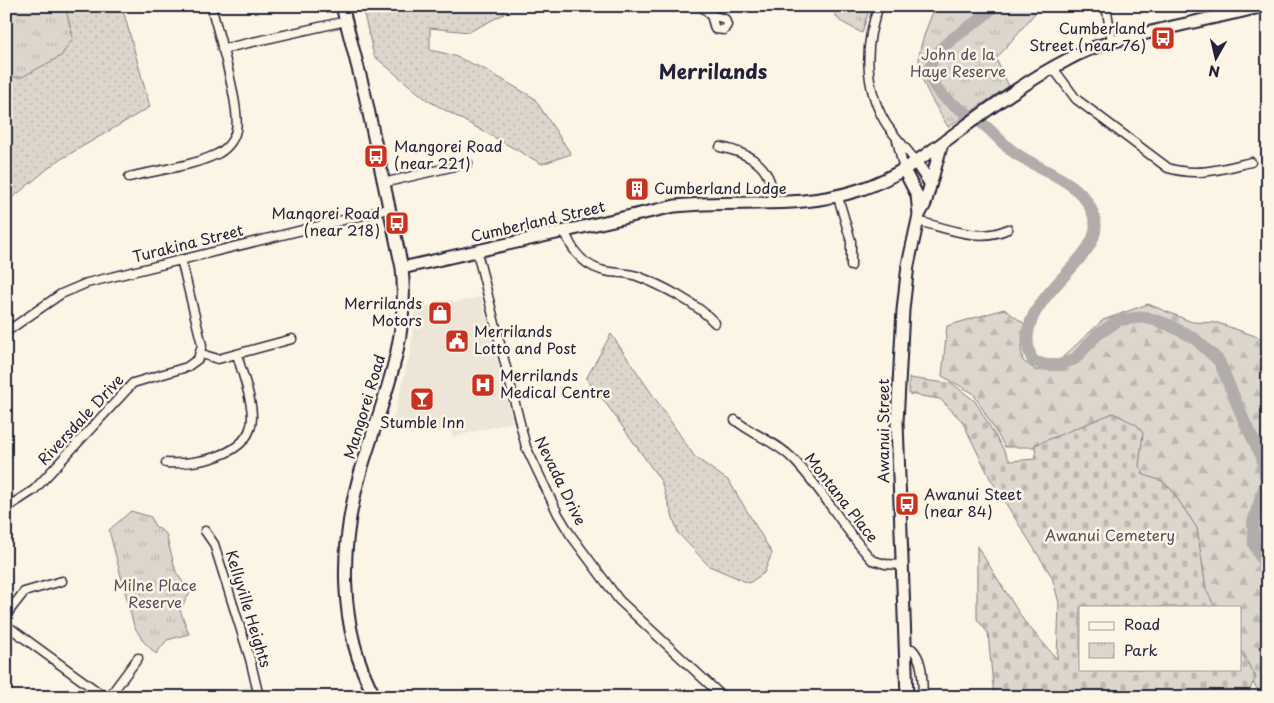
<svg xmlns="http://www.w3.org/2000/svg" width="1274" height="703" viewBox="0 0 1274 703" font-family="'Playpen Sans',sans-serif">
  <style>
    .built { fill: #ece5d8 }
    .grass { fill: url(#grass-dots); stroke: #7f7c84 }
    .forest { fill: url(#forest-firs); stroke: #7f7c84 }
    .cemetery { fill: url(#cemetery-stones); stroke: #7f7c84 }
    .park { fill: url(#park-tufts); stroke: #7f7c84 }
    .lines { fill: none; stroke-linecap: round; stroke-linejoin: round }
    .river { stroke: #b2adab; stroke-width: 12 }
    .street-casing { stroke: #22223b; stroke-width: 11 }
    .secondary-casing { stroke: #22223b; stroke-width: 15 }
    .street { stroke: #fcf5e5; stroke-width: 8 }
    .secondary { stroke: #fcf5e5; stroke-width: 11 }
    .labels { text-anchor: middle; stroke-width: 5; stroke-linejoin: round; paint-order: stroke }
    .poi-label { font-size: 15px; fill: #22223b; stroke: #fcf5e5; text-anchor: start }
    .park-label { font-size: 15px; fill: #504f5f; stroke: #fcf5e5 }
    .street-label { font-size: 15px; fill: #22223b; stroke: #fcf5e5 }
    .district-label { font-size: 20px; font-weight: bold; fill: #22223b; stroke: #fcf5e5 }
  </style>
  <defs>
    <pattern id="grass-dots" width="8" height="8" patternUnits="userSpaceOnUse" patternTransform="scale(1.25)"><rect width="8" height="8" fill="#dcd6cc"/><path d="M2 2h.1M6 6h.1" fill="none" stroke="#bcb7b0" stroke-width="1.8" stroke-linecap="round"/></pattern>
    <pattern id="forest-firs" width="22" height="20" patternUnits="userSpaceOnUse" patternTransform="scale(1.25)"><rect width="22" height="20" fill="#dcd6cc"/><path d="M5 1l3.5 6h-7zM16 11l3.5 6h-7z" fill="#bcb7b0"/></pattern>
    <pattern id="cemetery-stones" width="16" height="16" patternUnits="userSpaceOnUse" patternTransform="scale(1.25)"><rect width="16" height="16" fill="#dcd6cc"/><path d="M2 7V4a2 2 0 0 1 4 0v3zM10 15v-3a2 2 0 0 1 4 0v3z" fill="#bcb7b0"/></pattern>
    <pattern id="park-tufts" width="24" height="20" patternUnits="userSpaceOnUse" patternTransform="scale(1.25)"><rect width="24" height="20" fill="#dcd6cc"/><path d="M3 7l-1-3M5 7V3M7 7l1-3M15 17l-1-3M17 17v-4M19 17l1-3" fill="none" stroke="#bcb7b0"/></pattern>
  </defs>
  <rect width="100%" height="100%" fill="#fcf5e5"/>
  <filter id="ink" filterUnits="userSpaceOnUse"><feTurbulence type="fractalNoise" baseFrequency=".02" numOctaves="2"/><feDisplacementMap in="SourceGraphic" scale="10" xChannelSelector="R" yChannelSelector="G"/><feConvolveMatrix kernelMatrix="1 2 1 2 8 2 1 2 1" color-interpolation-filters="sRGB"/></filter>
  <g filter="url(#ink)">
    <path class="built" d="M481,297L513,422L453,437L450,430L418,429L393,420L411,350L414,309L452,300L454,303Z
      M257,684L260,697H239L237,689Z"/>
    <path class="grass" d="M6,6H122L150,107L56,162L6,203Z
      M362,6H504V14L469,32L430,28V50L452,55L484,69L534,98L571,154L542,164L427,100L374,56Z
      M611,334L695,457L729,481L772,553L764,573L749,583L709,566L678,533L661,481L605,402L586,379Z"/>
    <path class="forest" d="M1148,304L1192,322L1218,323L1261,338L1268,350V692L1258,690L1240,664V607H1191L1054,447H1005L973,393L942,376L947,326L1004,309L1029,327L1021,347L1023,361L1036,370L1050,369L1103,320Z"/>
    <path class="cemetery" d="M909,378L953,384L975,401L1010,461L1036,459L1035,445L1113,413L1137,425L1143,433L1139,466L1144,475L1162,481L1171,489L1197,528L1206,589L1215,607H1080V669H1240V650L1256,677L1246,697H1191L1174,691L1142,697H994L988,633L977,619V546L1024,621L1057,659L1059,603L1052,577L991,480L962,421L940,399L909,394Z"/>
    <path class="park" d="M6,6H65L73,38L61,56L22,77H6Z
      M829,6H872L868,13L862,33L840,21Z
      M935,6H1041L996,59L1009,86L948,127C937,107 919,84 919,59C919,45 930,20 935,6Z
      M131,511L151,517L154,525L166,534L176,572L190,593L180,610L189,634L167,640L156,654L143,641L134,626L109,530Z"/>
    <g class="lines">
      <path class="river" d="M994,6C979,25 939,40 931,65C923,93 966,111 983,124C993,132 1001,142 1011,150C1040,173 1086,179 1095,221C1104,262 1003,303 1033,361L1046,365H1059L1075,359L1097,335L1119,320L1145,317L1167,324L1194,338L1219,361L1245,423L1262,457L1266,482L1253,522L1254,545L1268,571"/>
      <g class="street-casing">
        <path id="street" d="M701,6L711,15L725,19L727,25L724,30L715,29L711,15
          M879,6C864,44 864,86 885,122C894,137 907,148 916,162
          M1106,6L1112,41
          M222,49L346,21
          M1053,68L1076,99L1168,168C1197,177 1222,169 1251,162
          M897,140L904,170
          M720,147C754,154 773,168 774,204
          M129,177C157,170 189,167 215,155C225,151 234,141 236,130C241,108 218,32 211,6
          M383,183L468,163
          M838,197L851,241V266
          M917,221C948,228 978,243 1008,229
          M565,231C572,253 587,269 610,272C619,273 628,273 637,276C661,285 698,304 715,323
          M477,252L526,447L558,514L570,534L619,600L723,697
          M6,332L61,294L87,283L388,209
          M201,354L218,359L292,339
          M735,420C753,435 777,442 793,459C823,489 843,529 872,560L885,564L902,565
          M166,463C195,465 251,456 252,418C252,397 242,374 237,354
          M6,508L34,490L133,383L187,367L198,359L202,345L181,259
          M205,531L214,544L250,659L259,697
          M6,615L24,592L62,581
          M6,625L105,697
          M906,649H912C924,661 922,680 923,697
          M109,697L138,658"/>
      </g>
      <g class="secondary-casing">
        <path id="secondary" d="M342,6L365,95L402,268C410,341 382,401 362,467C339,542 337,627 375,697
          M916,162L930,183
          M904,170L917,195L919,215
          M402,268L675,206C737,199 798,210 859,190C896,178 925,156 956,133C991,107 1028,80 1067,60C1097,43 1130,37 1164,29C1197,21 1231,14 1264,6
          M907,697L897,422L903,310L908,265L919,215L925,204L942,143"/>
      </g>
      <use href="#street" class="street"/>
      <use href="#secondary" class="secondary"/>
    </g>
  </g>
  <defs>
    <g id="bus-square" transform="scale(1.25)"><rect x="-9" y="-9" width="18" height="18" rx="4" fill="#c8321e" stroke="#fcf5e5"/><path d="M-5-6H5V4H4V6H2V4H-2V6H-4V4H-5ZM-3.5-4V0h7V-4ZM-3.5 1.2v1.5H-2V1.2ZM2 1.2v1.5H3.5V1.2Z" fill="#fff"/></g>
    <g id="building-square" transform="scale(1.25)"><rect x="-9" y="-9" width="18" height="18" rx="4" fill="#c8321e" stroke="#fcf5e5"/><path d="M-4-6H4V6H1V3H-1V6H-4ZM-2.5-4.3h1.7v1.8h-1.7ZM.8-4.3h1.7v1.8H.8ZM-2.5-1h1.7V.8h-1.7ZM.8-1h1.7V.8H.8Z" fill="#fff"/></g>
    <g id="shop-square" transform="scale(1.25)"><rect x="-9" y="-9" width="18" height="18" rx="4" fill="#c8321e" stroke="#fcf5e5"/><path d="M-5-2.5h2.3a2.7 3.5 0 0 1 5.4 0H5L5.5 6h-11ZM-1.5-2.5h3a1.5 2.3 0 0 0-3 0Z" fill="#fff"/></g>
    <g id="civic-square" transform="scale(1.25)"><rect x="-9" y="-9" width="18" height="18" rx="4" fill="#c8321e" stroke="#fcf5e5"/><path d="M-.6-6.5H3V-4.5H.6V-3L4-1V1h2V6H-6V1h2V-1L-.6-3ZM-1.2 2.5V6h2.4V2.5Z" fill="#fff"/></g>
    <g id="hospital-square" transform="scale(1.25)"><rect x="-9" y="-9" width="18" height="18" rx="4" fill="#c8321e" stroke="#fcf5e5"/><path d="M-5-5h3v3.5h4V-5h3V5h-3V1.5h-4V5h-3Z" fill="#fff"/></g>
    <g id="bar-square" transform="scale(1.25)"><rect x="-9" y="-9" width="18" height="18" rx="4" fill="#c8321e" stroke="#fcf5e5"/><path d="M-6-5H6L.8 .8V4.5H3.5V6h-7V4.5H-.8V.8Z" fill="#fff"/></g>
  </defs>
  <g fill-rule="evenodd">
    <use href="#bus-square" x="1163" y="38"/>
    <use href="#bus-square" x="376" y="156"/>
    <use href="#building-square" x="637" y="189"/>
    <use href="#bus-square" x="397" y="223"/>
    <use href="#shop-square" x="440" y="313"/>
    <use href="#civic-square" x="457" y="341"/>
    <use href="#hospital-square" x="483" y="385"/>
    <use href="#bar-square" x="422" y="399"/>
    <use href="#bus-square" x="907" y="504"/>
  </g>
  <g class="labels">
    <g class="poi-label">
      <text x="1146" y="34" text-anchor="end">Cumberland<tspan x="1146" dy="17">Street (near 76)</tspan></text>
      <text x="394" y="152">Mangorei Road<tspan x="394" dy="17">(near 221)</tspan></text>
      <text x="654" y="194">Cumberland Lodge</text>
      <text x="380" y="219" text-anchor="end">Mangorei Road<tspan x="380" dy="17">(near 218)</tspan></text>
      <text x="422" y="309" text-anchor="end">Merrilands<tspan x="422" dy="17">Motors</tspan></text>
      <text x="474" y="337">Merrilands<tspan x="474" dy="17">Lotto and Post</tspan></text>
      <text x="500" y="381">Merrilands<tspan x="500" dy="17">Medical Centre</tspan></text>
      <text x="422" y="428" text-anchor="middle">Stumble Inn</text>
      <text x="924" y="500">Awanui Steet<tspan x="924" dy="17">(near 84)</tspan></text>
    </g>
    <g class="park-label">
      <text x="958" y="60">John de la<tspan x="958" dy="17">Haye Reserve</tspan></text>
      <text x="1110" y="541">Awanui Cemetery</text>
      <text x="155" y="591">Milne Place<tspan x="155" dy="17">Reserve</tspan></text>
    </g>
    <g class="street-label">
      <text transform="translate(538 222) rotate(-13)" y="5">Cumberland Street</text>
      <text transform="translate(188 244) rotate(-14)" y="5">Turakina Street</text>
      <text transform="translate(365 407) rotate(-73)" y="5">Mangorei Road</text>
      <text transform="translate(81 420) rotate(-47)" y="5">Riversdale Drive</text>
      <text transform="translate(884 431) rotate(-90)" y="5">Awanui Street</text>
      <text transform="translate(560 481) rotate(64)" y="5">Nevada Drive</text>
      <text transform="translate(841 498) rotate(52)" y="5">Montana Place</text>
      <text transform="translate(248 609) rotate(73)" y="5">Kellyville Heights</text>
    </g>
    <g class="district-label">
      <text x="713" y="79">Merrilands</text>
    </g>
  </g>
  <rect width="1274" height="703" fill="none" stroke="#fcf5e5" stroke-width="25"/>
  <rect x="12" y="12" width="1249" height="678" fill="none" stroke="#22223b" stroke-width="2" filter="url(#ink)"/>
  <rect x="1079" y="606" width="162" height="65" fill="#fcf5e5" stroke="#a5a1a1"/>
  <rect x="1089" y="622" width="25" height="8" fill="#fcf5e5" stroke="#a5a1a1"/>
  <text x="1124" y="630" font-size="15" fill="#22223b">Road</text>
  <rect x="1089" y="643" width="25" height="15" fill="url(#park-tufts)" stroke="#a5a1a1"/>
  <text x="1124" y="656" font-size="15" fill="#22223b">Park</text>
  <g transform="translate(1216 58) rotate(188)" stroke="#fcf5e5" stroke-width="4" paint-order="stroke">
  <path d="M0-4L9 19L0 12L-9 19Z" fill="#22223b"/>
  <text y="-8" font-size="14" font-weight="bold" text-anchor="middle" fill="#22223b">N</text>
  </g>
</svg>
